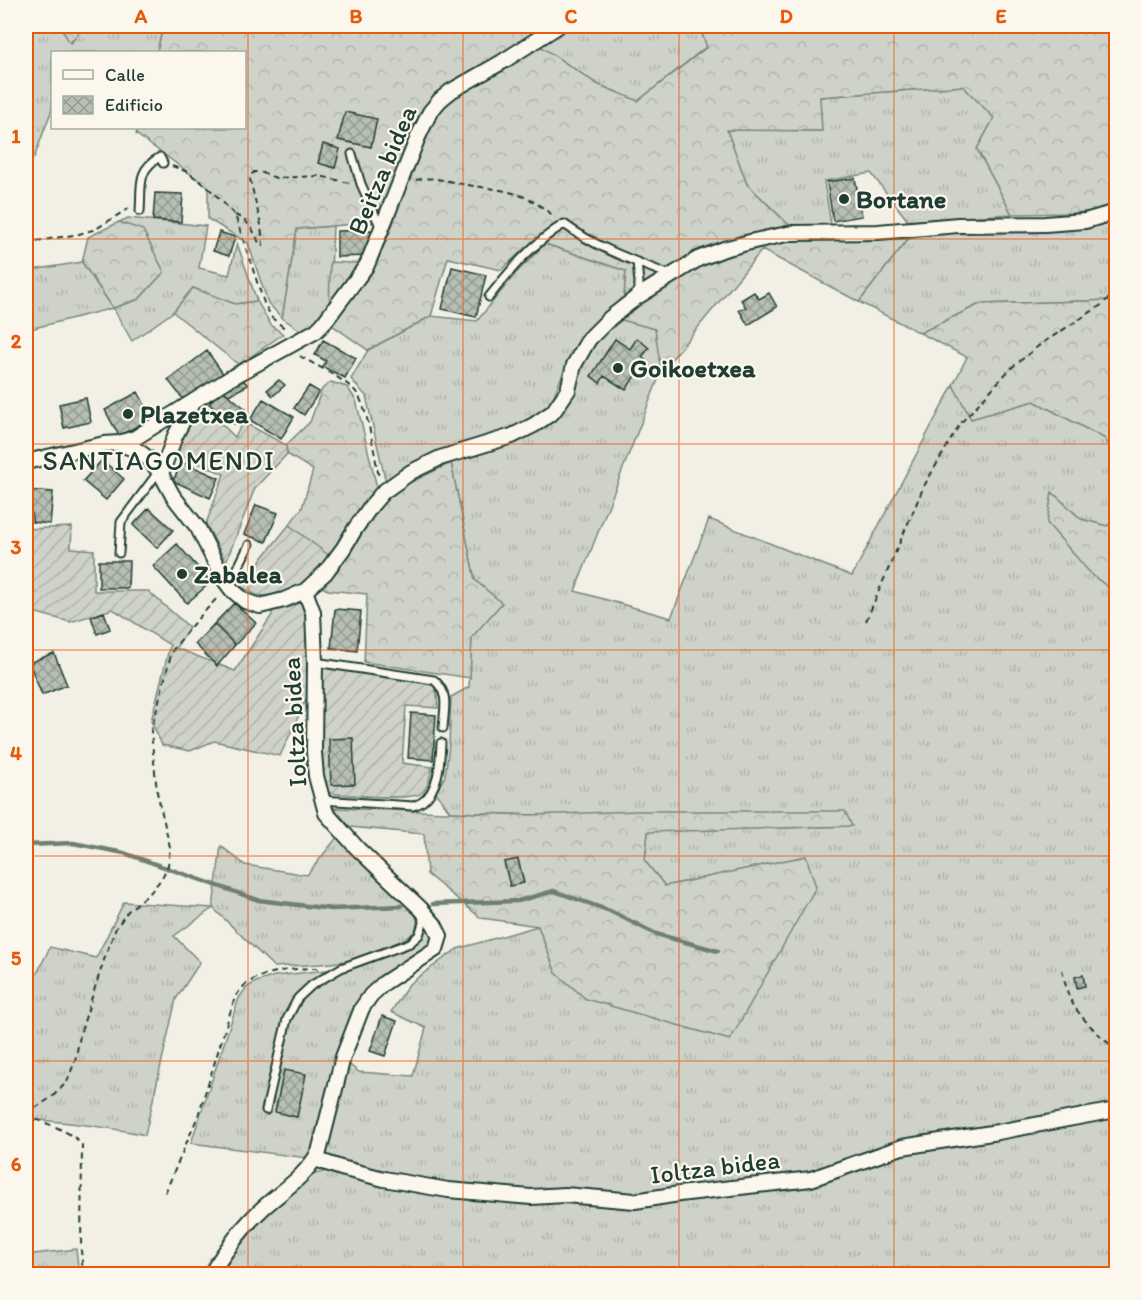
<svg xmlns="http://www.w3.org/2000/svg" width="1142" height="1300" viewBox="0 0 1142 1300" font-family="Itim,sans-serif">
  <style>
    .grass { fill: url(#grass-tufts); stroke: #77887e; stroke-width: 1.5 }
    .forest { fill: url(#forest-crowns); stroke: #77887e; stroke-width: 1.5 }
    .garden { fill: url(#garden-furrows); stroke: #77887e; stroke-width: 1.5 }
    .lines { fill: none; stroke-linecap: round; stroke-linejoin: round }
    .stream { stroke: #6e7f75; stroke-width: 4.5 }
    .building { fill: url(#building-cross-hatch); stroke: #1f3d34; stroke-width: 1.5 }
    .lane-casing { stroke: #1f3d34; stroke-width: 11 }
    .street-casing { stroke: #1f3d34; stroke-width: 18 }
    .path { stroke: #1f3d34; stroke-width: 2; stroke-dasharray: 6 4.5; stroke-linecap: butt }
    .lane { stroke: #fbf7ec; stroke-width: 7 }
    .street { stroke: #fbf7ec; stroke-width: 14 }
    .grid { fill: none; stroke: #e8590c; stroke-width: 1.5; stroke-opacity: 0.55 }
    .poi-dot { fill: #1f3d34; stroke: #fbf7ec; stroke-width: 2 }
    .labels { text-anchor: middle; stroke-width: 4.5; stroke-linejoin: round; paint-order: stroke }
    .street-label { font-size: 26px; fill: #1f3d34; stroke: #fbf7ec }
    .poi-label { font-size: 26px; font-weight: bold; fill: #1f3d34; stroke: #fbf7ec; text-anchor: start }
    .neighbourhood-label { font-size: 27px; letter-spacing: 1.5px; fill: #1f3d34; stroke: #fbf7ec }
    .neatline { fill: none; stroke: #e8590c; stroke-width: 2 }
    .grid-label { font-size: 20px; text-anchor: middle; font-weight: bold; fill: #e8590c }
  </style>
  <defs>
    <pattern id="grass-tufts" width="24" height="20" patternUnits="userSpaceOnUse" patternTransform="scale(1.5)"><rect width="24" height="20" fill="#cfd2c8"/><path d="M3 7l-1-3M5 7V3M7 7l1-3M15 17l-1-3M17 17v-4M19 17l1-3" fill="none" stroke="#b1b5ac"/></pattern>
    <pattern id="forest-crowns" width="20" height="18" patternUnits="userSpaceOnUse" patternTransform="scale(1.5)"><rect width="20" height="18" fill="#cfd2c8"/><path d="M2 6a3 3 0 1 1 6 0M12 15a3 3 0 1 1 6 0" fill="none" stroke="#b1b5ac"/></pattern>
    <pattern id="garden-furrows" width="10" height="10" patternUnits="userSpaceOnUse" patternTransform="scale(1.5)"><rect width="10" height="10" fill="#cfd2c8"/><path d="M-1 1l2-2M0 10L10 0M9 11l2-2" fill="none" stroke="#b1b5ac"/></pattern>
    <pattern id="building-cross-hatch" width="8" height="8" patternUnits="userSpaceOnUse" patternTransform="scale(1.5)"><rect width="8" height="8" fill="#b7beb3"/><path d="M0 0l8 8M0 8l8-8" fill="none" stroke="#949c92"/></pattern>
  </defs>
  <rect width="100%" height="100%" fill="#f2f0e5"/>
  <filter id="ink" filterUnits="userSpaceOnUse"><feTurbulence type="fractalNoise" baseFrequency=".0167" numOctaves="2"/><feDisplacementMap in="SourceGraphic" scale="12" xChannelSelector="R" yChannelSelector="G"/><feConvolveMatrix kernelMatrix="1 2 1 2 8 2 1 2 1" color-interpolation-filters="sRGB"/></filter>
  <g filter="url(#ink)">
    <path class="grass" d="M26,26H60L71,43L84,26H163L157,52H52V109L34,158L26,164Z
      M565,26H699L707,46L638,101L597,84L537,44Z
      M963,86L994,118L977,149L1012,214L908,221L871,173L824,181L831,225L791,227L747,184L726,129L821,131L819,97Z
      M128,218L206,226L199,268L229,275L237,243L257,301L235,304L193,288L173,312L132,341L113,308L26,330V271L82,262L113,308L139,299L164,272L143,231L119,222Z
      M1116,219V300L980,304L920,333L859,302L908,239L962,230L1090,225Z
      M333,226L329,323L300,330L282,318L297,229Z
      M545,244L626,271L624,300L597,322L582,338L570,357L549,407L532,421L386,483L366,396L351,379L368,350L431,316L477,321L516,273Z
      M622,320L656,329L661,372L575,591L671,618L709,519L852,576L953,385L972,418L1034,401L1104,438L1116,454V519L1107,526L1081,519L1052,492L1091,574L1116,593V1104L811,1174L633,1198L529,1194L446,1187L334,1162L324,1153L347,1063L359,1072L413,1076L426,1028L391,1012L409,984L457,949L538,926L556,973L806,856L665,886L645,861L648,831L852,826L450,812L436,792L445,776L449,745L451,697L469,687L472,637L501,603L475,581L451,463L516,443L541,429L560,412L581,364L592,344Z
      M338,836L413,910C416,916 419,921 416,928C412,942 360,958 345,961C322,965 298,965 274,967L213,908L174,936L200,962L176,999L145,1135C105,1126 66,1122 26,1119V996L50,947L96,958L124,902L213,908L221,846L245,865L307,875Z
      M428,925L434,935L433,943L357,1006L345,1031L318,1138L308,1158L191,1143L239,998L246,988L256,982L275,976L326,970L347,969L411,946L422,936Z
      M1116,1115V1274H218L225,1261L259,1219L311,1175L326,1171L459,1198L536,1201L818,1182L903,1151Z
      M76,1249L79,1274H26V1255Z"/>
    <path class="forest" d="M60,26H84L70,43Z
      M163,26H548L445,90L379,222L297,229L282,318L268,303L248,243L208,219V187L136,134L138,128H244V52H157Z
      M699,26H1116V209L1075,213L1012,214L977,149L994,118L963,86L820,97L822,131L727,130L747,184L803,239H908L859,302L762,250L661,372L655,329L622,320L626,271L534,240L501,270L448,258L431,316L368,350L329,323L330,262L376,264L391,229L415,157L435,115L454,94L537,44L597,84L638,101L707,47Z
      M119,222L143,230L164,272L139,299L113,308L82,262L88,237Z
      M193,288L235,304L257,301L271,325L283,334L239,365L173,312Z
      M1116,300V454L1104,438L1034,401L971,419L953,385L967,357L920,333L980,304Z
      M331,382L347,387L356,400L378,492L388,498L407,484L451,463L475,580L502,603L472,637L470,678L364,662L367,594L328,590L308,581L330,557L289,525L302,508L313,470L287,454L286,445L310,422L322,389Z
      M1052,492L1081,519L1107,526L1116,519V593L1091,574L1047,523Z
      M334,808L532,815L637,811H845L852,826L648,832L645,861L665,886L806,856L816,887L730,1040L586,999L556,973L538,926L481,918L427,874L424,834L350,827Z"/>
    <path class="garden" d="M199,402L235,437L243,422L286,445L287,454L255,488L226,562L206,524L224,474L176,454L181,437Z
      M289,525L331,557L308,581L294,590L306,608L310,691L280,756L214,741L190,751L162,745L151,721L170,645L113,609L70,622L26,610V529L72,527L71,548L94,550V591H148L189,627L176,648L235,671L272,615L271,597L256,595L240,586Z
      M320,667L424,683L434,686L437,694L438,708L406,706L402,763L432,767C430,776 429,787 421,793C411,802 342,794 326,793L319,760Z"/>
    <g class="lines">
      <path class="stream" d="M26,845L73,843L124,853L258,900L332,909L401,906
        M433,904L518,901L554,891L610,911L656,934L718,951"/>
    </g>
    <path class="building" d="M345,112L377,119L371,147L338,140Z
      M323,144L340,149L335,168L318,163Z
      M855,178L862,216L833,221L827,182Z
      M155,193L183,194L181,222L153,220Z
      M373,230L367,256L337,257V231Z
      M219,232L235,237L229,256L213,251Z
      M452,267L486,275L476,317L442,309Z
      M754,292L759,299L769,293L777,307L748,325L739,310L746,307L741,300Z
      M637,338L649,348L642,357L645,360L626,390L604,376L600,383L591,376L615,339L630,349Z
      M323,340L356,358L345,378L323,367L326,361L315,355Z
      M207,351L224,375L184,400L168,380Z
      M242,379L248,385L229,395L221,389Z
      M279,380L285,385L273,396L267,390Z
      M309,386L319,392L304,415L294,408Z
      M221,389L246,409L234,424L209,404Z
      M138,392L152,418L119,436L105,410Z
      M86,398L91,422L64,428L59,404Z
      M263,399L294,417L281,439L250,420Z
      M102,460L124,479L106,500L83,481Z
      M182,462L219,478L210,498L173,481Z
      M26,490L53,492L50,524L32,522V514H26Z
      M256,505L278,513L266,542L244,534Z
      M149,508L173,530L157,548L133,525Z
      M177,544L211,582L187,603L153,566Z
      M99,561H129L128,588H99Z
      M234,603L256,623L235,645L214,624Z
      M335,609L361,611L357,651L331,648Z
      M104,612L110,629L97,634L91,617Z
      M214,624L235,645L217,666L195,644Z
      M54,653L67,685L42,695L29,663Z
      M411,713L436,715L433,760L408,758Z
      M353,738L355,784L331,785L329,739Z
      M518,859L524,883L510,886L504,862Z
      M1083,975L1085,986L1077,988L1075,977Z
      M382,1016L397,1021L385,1056L370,1051Z
      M284,1070L306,1074L297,1117L275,1112Z"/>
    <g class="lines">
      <g class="lane-casing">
        <path id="lane" d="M352,154L361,184L380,226
          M140,211C142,187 136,170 160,157L163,163
          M637,262L639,283L638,295
          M489,297C511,269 533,243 564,224C595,247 634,261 670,275
          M119,553L121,522L159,471
          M229,586L249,545
          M315,662L434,680C450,693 444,710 443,728
          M321,800L413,806C416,805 419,804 422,802C439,790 440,762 441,743
          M266,1110L287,1019L298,998L312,985L341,968L410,943L419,935L423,923L422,912"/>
      </g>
      <g class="street-casing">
        <path id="street" d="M119,443L135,438L229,379L316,331L323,324L367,265L418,137L430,112L440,100L451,91L502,62L558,26
          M26,462L104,444L119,443L138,451L149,459L161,474L173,496L198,528L223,578L232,590L245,601L260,606L284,600L305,591L325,573L343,549L355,529L371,506L383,492L411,472L440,458L512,436L534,425L553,412L568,390L574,365L589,339L610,318L637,297L698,259L724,249L754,241L792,233L878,232L958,225L1045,224L1085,221L1116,212
          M161,474L175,436L191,405
          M315,1159L341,1168L384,1179L448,1190L531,1197L565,1195L635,1201L679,1194L811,1179L902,1147L998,1132L1116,1110
          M211,1274C225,1251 242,1227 263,1208C284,1189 304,1178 319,1152L343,1057L362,1008L371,995L384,983L436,949L440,936L434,924L421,909L357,848L326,813L316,776L314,752L315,662L313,612L305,591"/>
      </g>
      <path class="path" d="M172,166L185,171L200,181L214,193L235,215L264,303L272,318L287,330
        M416,180C433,176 446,181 462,184C484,188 507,189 527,198C537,203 546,210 555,217
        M235,215C250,221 254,232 260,245H263L261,225L250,179L252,174L254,172H260L276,178L320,176L349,183
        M26,243L79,234L96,229L129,208
        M300,356C315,365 345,379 356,392C368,407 375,458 379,478
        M866,621L924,486L960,424L1010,369L1041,344L1100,306L1116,292
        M1062,970C1064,978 1066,987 1068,994C1077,1017 1099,1034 1116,1050
        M26,1114L52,1097L67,1082L75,1061L81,1031L105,957L116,928L128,911L150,893L162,878L168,865L170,847L157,792L151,731L172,651L192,625L219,596
        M26,1116C41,1121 74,1132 82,1145L81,1250L83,1274
        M165,1193L198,1116L235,997C238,993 241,989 244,986C261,971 296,968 318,968"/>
      <use href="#lane" class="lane"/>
      <use href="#street" class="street"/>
    </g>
  </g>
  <path class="grid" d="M248,26V1274M463,26V1274M679,26V1274M894,26V1274M26,239H1116M26,444H1116M26,650H1116M26,856H1116M26,1061H1116"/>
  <g class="poi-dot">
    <circle cx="844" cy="199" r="6"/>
    <circle cx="618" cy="368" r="6"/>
    <circle cx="128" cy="414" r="6"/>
    <circle cx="182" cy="574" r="6"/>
  </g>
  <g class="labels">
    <g class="street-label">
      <text transform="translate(382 170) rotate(-67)" y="9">Beitza bidea</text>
      <text transform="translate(294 722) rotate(-93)" y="9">Ioltza bidea</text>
      <text transform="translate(715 1167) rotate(-7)" y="9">Ioltza bidea</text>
    </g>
    <g class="poi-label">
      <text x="856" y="208">Bortane</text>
      <text x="630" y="377">Goikoetxea</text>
      <text x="140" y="423">Plazetxea</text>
      <text x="194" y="583">Zabalea</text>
    </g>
    <g class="neighbourhood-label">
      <text x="159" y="470">SANTIAGOMENDI</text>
    </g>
  </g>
  <rect width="1142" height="1300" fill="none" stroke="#fbf7ec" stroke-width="66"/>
  <rect x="51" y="51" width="195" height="78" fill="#fbf7ec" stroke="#a3ada2" stroke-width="1.5"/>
  <rect x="63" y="70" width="30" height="9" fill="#fbf7ec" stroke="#a3ada2" stroke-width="1.5"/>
  <text x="105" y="81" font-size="18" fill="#1f3d34">Calle</text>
  <rect x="63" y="96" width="30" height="18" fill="url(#building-cross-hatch)" stroke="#a3ada2" stroke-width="1.5"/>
  <text x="105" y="111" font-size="18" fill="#1f3d34">Edificio</text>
  <rect x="33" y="33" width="1076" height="1234" class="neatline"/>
  <g class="grid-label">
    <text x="141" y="23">A</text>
    <text x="356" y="23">B</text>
    <text x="571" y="23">C</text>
    <text x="786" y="23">D</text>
    <text x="1001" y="23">E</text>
    <text x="16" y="143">1</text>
    <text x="16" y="348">2</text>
    <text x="16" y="554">3</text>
    <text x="16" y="760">4</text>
    <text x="16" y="965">5</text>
    <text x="16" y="1171">6</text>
  </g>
</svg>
